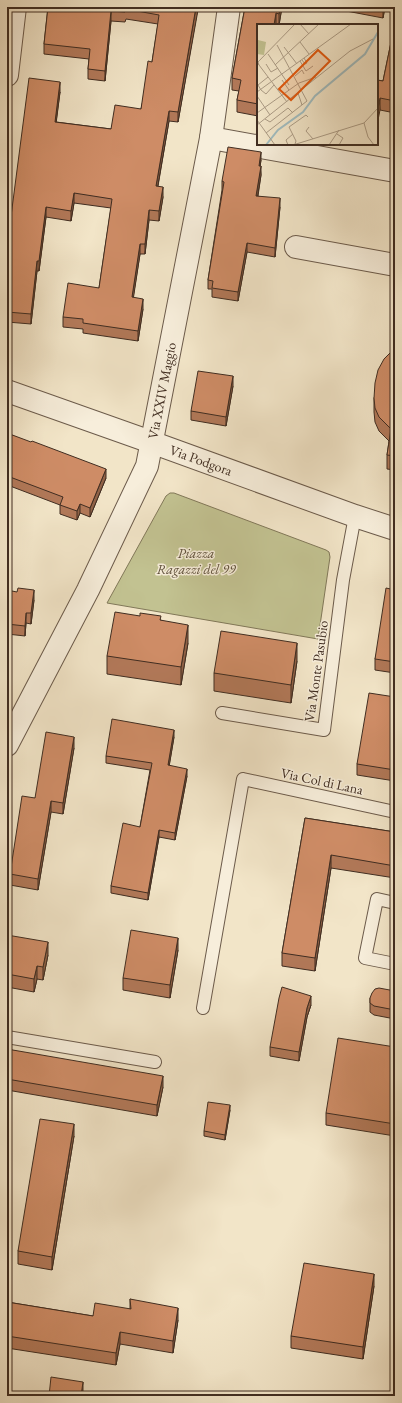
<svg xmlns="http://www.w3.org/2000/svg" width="402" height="1403" viewBox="0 0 402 1403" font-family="'EB Garamond',serif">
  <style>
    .green { fill: #c2c291; stroke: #817859 }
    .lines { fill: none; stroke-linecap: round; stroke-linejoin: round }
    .lane-casing { stroke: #6c5b4b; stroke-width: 14 }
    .street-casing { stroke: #6c5b4b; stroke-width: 24 }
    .lane { stroke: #f7eedb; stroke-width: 12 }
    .street { stroke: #f7eedb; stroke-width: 22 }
    .wall { fill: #b17858; stroke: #402d21 }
    .shaded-wall { fill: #906247; stroke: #402d21 }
    .building { fill: #ce8c66; stroke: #402d21 }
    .labels { text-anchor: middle; stroke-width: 3; stroke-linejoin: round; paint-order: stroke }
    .street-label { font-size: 14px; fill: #402d21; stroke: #f7eedb }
    .park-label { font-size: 14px; font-style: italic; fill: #60523d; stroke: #f7eedb }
    .inset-river { fill: none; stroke: #a0bcc0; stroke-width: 2 }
    .inset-road { fill: none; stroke: #ab9b85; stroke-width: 1 }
    .view { fill: #e0570d; fill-opacity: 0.15; stroke: #e0570d; stroke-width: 2 }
    .inset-edge { fill: none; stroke: #402d21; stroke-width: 2 }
  </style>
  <rect width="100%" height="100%" fill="#f2e5c8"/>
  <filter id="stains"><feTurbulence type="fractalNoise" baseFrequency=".005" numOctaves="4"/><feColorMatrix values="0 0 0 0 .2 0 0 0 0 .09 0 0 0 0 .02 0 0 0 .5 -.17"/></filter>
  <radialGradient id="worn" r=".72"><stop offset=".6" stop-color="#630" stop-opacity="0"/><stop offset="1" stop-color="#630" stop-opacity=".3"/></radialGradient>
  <path class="green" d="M170,493H174L326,550L329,552L330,557L318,639L107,603L166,496Z"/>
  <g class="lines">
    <g class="lane-casing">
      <path id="lane" d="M222,713L324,730L343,580L355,516
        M395,903L377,899L365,958L395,964
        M203,1008L243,779L395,812
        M7,1037L155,1062"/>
    </g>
    <g class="street-casing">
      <g id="street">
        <path d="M7,75L15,7"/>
        <path d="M211,138L395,171"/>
        <path d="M296,247L395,265"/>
        <path id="s1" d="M7,391L151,442L355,516L395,529"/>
        <path id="s2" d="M7,745L88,590L147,466L211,138L229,7"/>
      </g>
    </g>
    <use href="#lane" class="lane"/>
    <use href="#street" class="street"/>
  </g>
  <path class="wall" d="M48,7H198L178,122L169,121L158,186L163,197L159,221L149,220L145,254H140L133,298L143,309L138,341L83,333V329L63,327V317L99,288L111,208L74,203L71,221L46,217L39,271H37L31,324L7,322V247L60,92L56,122L111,129L141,109L152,62L158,24L126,19L125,22L111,21L105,81L88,79V69L89,59L44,54V44Z
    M245,7H282L279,25H258V116L237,112V100L239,91L232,90V78Z
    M341,7H385L383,18L341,10Z
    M395,23V113L380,110L377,80L383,81Z
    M261,160L260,166L261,175L258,196L280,207L275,257L247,252L238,301L212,297V289H208V280L222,190V181Z
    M395,351V470L387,469V455L389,441L379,431L375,422L374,412V398Z
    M233,386L226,426L191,420V411Z
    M7,433L106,478L90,517L80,513L77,520L60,514V505L10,486L9,495L7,494Z
    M7,590L34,600L31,624L26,623L25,636L7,634Z
    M395,590V673L375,670V659Z
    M140,616L161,620L188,643L181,685L107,674V656Z
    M297,661L291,703L214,691V673Z
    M395,697V781L357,775V764Z
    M174,737L169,766L187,776L175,840L159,837L148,900L111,893V886L140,827L150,770L106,763V756Z
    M74,748L63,814L51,812L38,890L10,885V874L35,798Z
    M305,818L395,832V878L331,868L315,971L282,966V953Z
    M7,935L48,955L43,980L37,979L34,992L7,987Z
    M178,950L170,998L123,990V978Z
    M395,991V1019L374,1015L370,1012V998Z
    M311,1005L307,1017L299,1061L270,1056V1047Z
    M395,1047V1136L326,1125V1113Z
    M7,1049L163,1087L157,1116L7,1090Z
    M230,1110L225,1140L204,1136V1131Z
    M74,1136L52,1270L18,1264V1251Z
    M374,1286L363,1359L291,1348V1336Z
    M130,1299L178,1320L173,1353L120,1344L116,1365L7,1348V1302L93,1316L130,1309Z"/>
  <path class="shaded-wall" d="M196,7H198V10L178,122V112Z
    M280,7H282L279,25V14Z
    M383,7H385L383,18Z
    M111,11V21L105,81V71Z
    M276,13V25H274Z
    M60,82V92L55,132V122Z
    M380,98V110L377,125V114Z
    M169,111V121L156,196V186Z
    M261,152V160L259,174V166Z
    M261,166V175L256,205V196Z
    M163,187V197L159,221V211Z
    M74,193V203L71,221V211Z
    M280,198V207L275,257V248Z
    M46,207V217L39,271V261Z
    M149,210V220L145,254V244Z
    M247,243V252L238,301V292Z
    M140,244V254L132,307V297Z
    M37,261V271L31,324V314Z
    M143,299V309L138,341V331Z
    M233,376V386L226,426V417Z
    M106,469V478L90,517V508Z
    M10,477V486L9,495V486Z
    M80,504V513L77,520V511Z
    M34,590V600L31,624V613Z
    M26,613V623L25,636V626Z
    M188,625V643L181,685V667Z
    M297,643V661L291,703V685Z
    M174,730V737L168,773V765Z
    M74,737V748L63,814V803Z
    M187,769V776L175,840V833Z
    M51,801V812L38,890V879Z
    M159,830V837L148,900V893Z
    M331,855V868L315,971V958Z
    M178,938V950L170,998V985Z
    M48,942V955L43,980V967Z
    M37,966V979L34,992V979Z
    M311,996V1005L307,1017L299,1061V1052L307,1008Z
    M163,1076V1087L157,1116V1105Z
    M230,1105V1110L225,1140V1135Z
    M74,1124V1136L52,1270V1257Z
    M374,1274V1286L363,1359V1347Z
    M178,1308V1320L173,1353V1341Z
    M120,1332V1344L116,1365V1353Z
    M83,1382V1396H81Z"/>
  <path class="building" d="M48,7H196L178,112L169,111L156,186L163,187L159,211L149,210L145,244H140L132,297L143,299L138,331L83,323V319L63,317L68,283L99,288L112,199L74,193L71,211L46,207L39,261H37L31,314L7,312V247L29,78L60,82L55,122L111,129L115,105L141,109L148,61L152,62L159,15L126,9L125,12L111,11L105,71L88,69L90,49L44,44Z
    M245,7H280L279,14L276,13L274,25H258V104L237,100L241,80L232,78Z
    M395,23V101L380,98L377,114V80L383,81Z
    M228,147L261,152L259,166H261L256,196L280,198L275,248L247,243L238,292L212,288L213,281L208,280L224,182L222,181Z
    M395,351V456L387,455L391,429L379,417L375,408L374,398L375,383L378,370L384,359L390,353Z
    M198,371L233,376L226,417L191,411Z
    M7,433L31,442L32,441L106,469L90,508L80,504L77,511L60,505L63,497L10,477L9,486L7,485Z
    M18,588L34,590L31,613H26L25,626L7,624V590L17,592Z
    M386,588L395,590V662L375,659Z
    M115,612L140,616V613L161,616L160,620L188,625L181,667L107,656Z
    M221,631L297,643L291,685L214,673Z
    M369,693L395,697V770L357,764Z
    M112,719L174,730L168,765L187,769L175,833L159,830L148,893L111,886L123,823L140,827L152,763L106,756Z
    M46,732L74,737L63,803L51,801L38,879L10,874L22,796L35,798Z
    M305,818L395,832V866L331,855L315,958L282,953Z
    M131,930L178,938L170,985L123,978Z
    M7,935L48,942L43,967L37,966L34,979L7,974Z
    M282,987L311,996L307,1008L299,1052L270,1047L279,998Z
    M379,988L395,991V1010L374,1006L370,1003V998L372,993L375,989Z
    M338,1038L395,1047V1124L326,1113Z
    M7,1049L163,1076L157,1105L7,1079Z
    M208,1102L230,1105L225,1135L204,1131Z
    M40,1119L74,1124L52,1257L18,1251Z
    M304,1263L374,1274L363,1347L291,1336Z
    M130,1299L178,1308L173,1341L120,1332L116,1353L7,1336V1302L93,1316L95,1303L131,1309Z
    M51,1377L83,1382L81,1396H49Z"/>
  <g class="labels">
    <g class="street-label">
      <text dy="5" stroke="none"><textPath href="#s2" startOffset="389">Via XXIV Maggio</textPath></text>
      <text dy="5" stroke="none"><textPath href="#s1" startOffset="206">Via Podgora</textPath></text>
      <text transform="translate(316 671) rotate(-82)" y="5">Via Monte Pasubio</text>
      <text transform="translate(322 781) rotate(12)" y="5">Via Col di Lana</text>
    </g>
    <g class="park-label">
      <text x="196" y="558">Piazza<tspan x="196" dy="16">Ragazzi del 99</tspan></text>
    </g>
  </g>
  <g transform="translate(257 24)">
    <rect width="121" height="121" fill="#f2e5c8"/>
    <path d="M1,16L9,18L7,31L0,30Z" fill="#c2c291"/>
    <path class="inset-river" d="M9,121L21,106L46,88L58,72L108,30L121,8"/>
    <path class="inset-road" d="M43,0L52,10M43,18L52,30M27,23L40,40M11,30L32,61M45,36L48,40L50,39L47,34M43,37L49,47L56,42M0,39L2,41L1,38L38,0M9,40L14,48L21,44M2,41L30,78M18,41L62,0M38,52L45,46L47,50M11,53L1,61L4,66L9,70L17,61M25,56L32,66M0,68L94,0M41,69L45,81M0,72L13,91M0,89L42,59L59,53M8,95L13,98L31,84L36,89M0,96L18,121M107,99L111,113L117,121M0,101L93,27L116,15M52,103L49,107L56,115M9,109L50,77L20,21M80,110L86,114L82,121M38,120L39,117L32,103L49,91L51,93M31,121L29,116L36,110M36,121L107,99L121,84M72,121L82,106"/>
    <path class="view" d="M61,26L73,37L34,76L22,65Z"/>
    <rect width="121" height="121" class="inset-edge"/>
  </g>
  <rect width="402" height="1403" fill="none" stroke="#f2e5c8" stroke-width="24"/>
  <rect x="8" y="8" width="386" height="1387" fill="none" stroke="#402d21" stroke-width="2"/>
  <rect x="12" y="12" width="378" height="1379" fill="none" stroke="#402d21"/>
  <rect width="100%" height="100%" filter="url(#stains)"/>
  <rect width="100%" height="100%" fill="url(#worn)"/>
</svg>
